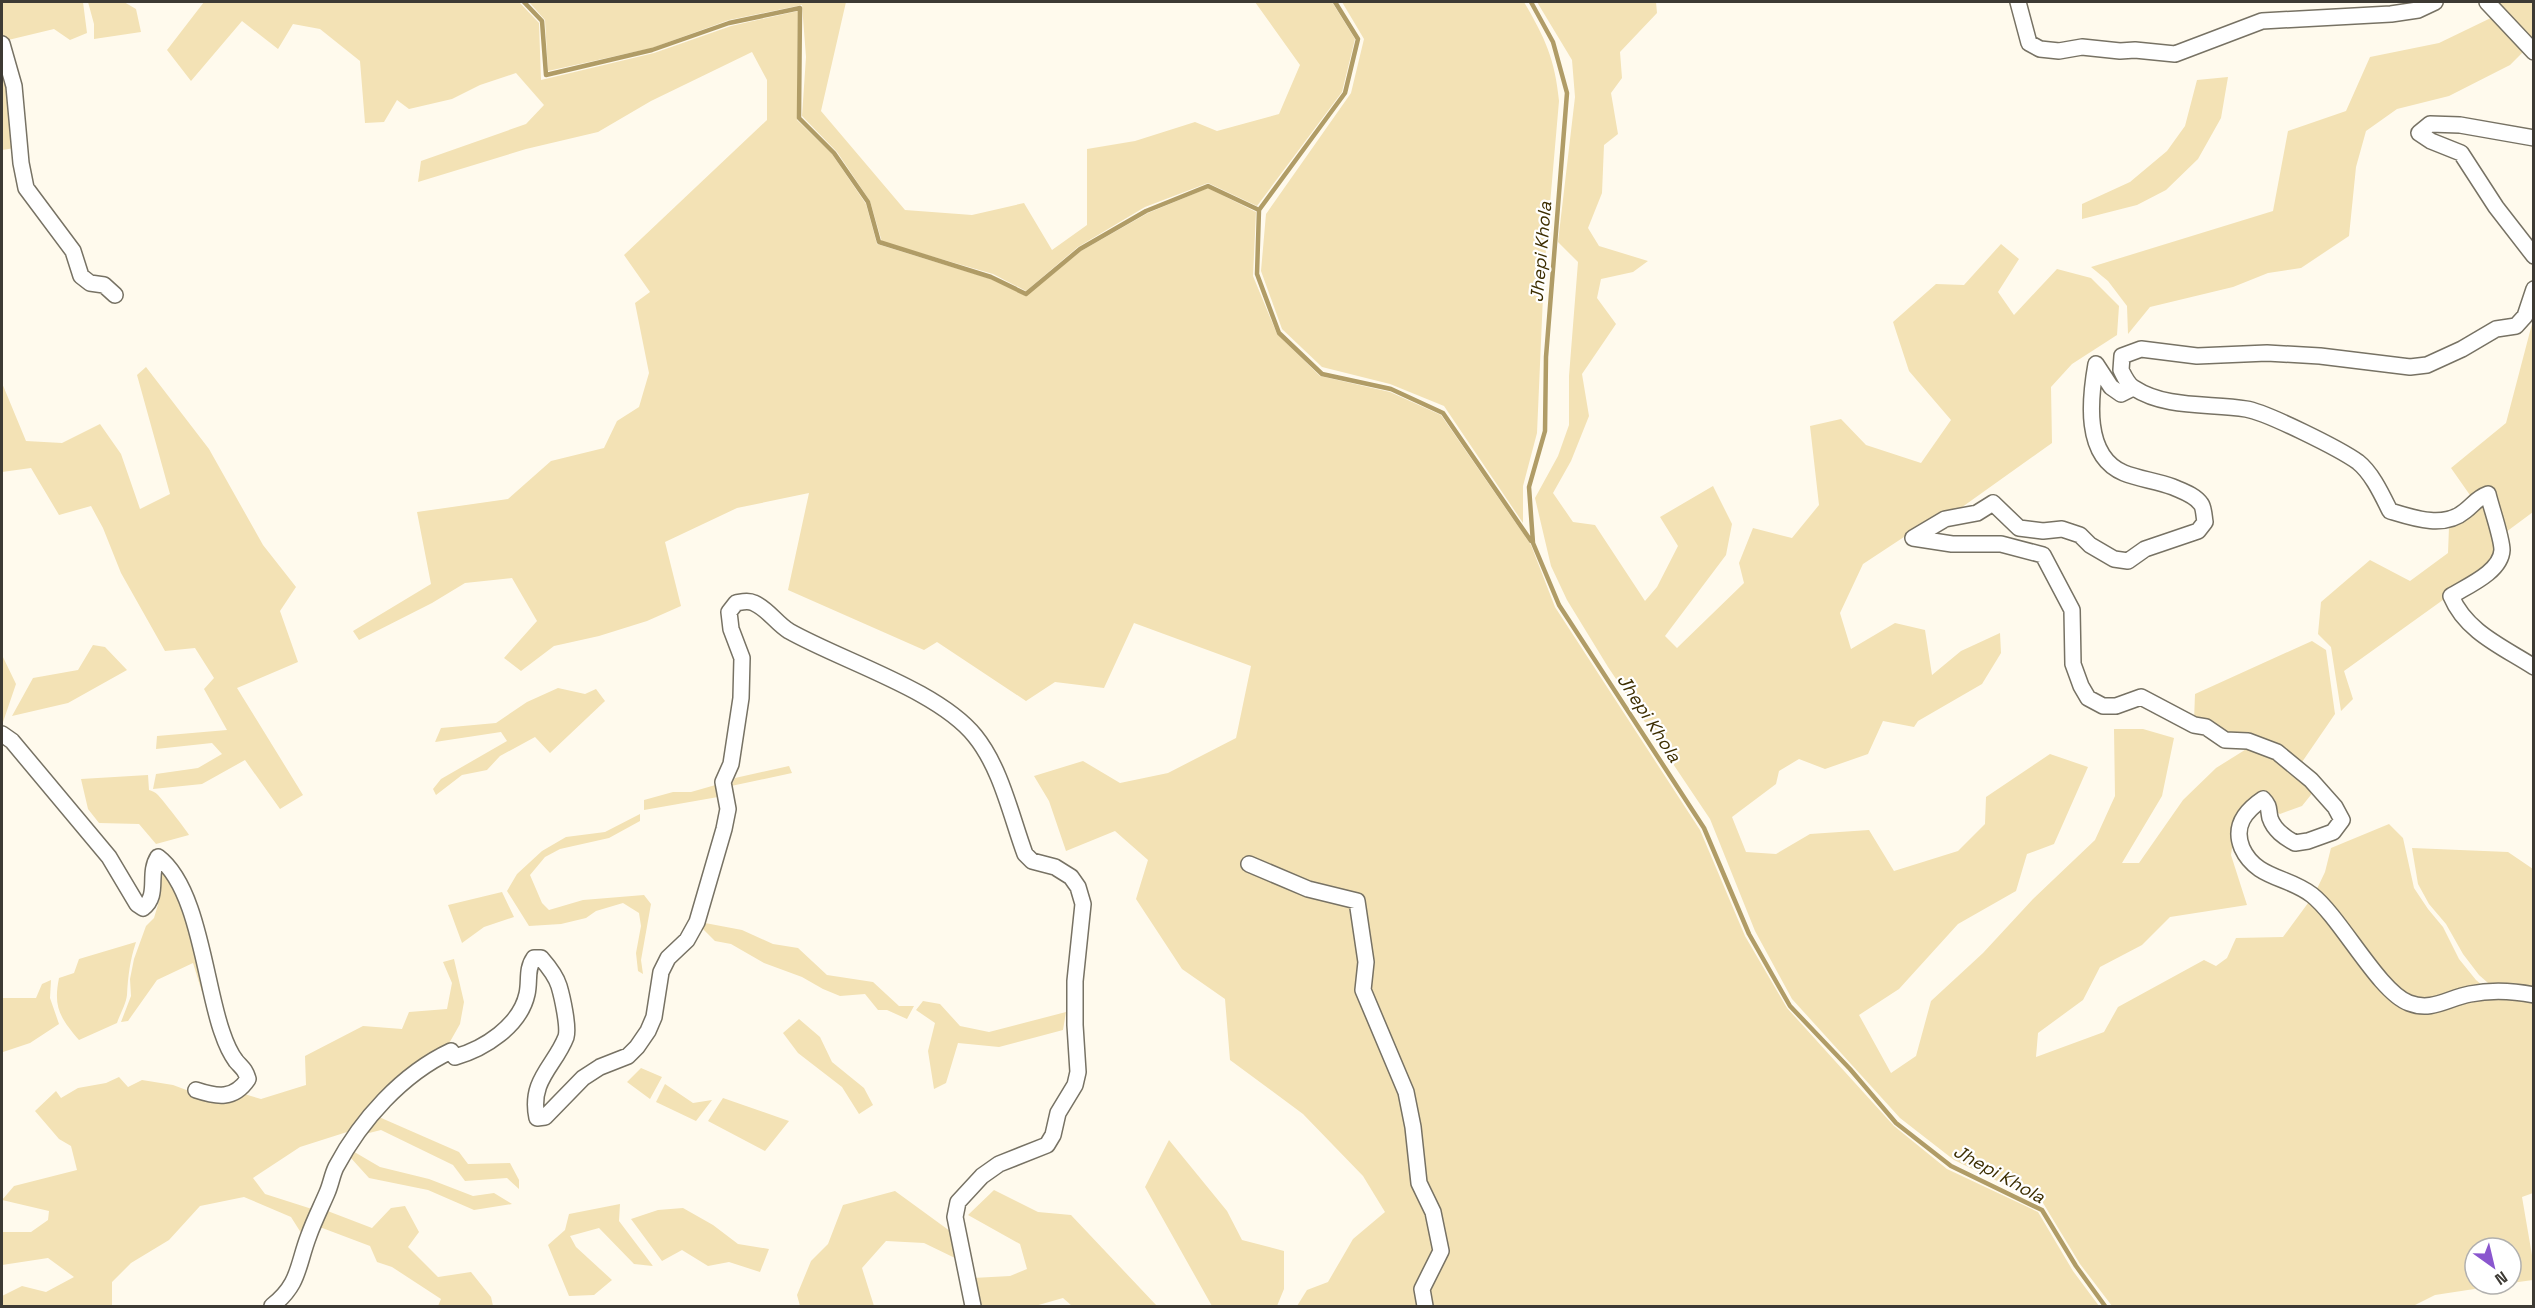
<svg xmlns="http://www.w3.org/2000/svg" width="2535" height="1308" viewBox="0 0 2535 1308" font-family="'Space Grotesk',sans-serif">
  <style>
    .green { fill: #f3e2b5 }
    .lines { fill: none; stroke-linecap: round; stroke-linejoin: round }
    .stream { stroke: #b09c66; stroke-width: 4.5 }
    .minor-casing { stroke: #777264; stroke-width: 18 }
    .minor { stroke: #fff; stroke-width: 15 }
    .labels { text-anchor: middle; stroke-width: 4.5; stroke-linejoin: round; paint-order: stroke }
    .water-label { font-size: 18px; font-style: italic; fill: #3d2e00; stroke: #fff }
  </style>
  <rect width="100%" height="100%" fill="#fffaed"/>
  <path class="green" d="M2,2H83L87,33L70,40L54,29L4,41L2,35Z
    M88,2H124L136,9L141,32L94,39V24Z
    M204,2H519L539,23L541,80L654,53L731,26L798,11L797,120L832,154L866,204L877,244L991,279L1026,296L1081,251L1148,213L1208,188L1256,212L1253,276L1277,334L1320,376L1390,392L1441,415L1531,545L1555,607L1700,830L1745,936L1787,1008L1894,1126L1947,1169L2038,1212L2073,1271L2099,1306H1297L1307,1290L1328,1282L1353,1239L1385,1212L1363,1176L1303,1114L1230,1060L1225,999L1182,969L1136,899L1148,860L1115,831L1066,851L1049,801L1034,776L1083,761L1120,783L1168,773L1236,738L1251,666L1134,623L1104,688L1055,682L1026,701L937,642L924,650L788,590L809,493L737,508L665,542L681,606L647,621L599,636L554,646L521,671L504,658L537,621L512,578L465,583L432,603L359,640L353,631L431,584L417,512L508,499L551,461L604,448L617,421L639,407L649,373L635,303L650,292L624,255L767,120V80L752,52L651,101L598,132L526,149L418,182L421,161L526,124L544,105L516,73L480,85L452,99L409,109L397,100L384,122L365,123L360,61L320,29L293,24L278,49L242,21L191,81L167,50Z
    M529,2H846L821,111L905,210L972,215L1024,203L1052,250L1087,225V149L1135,141L1195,122L1217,131L1279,114L1300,65L1255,2H1332L1355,39L1342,92L1257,206L1208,183L1145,207L1078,247L1026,291L993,274L882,242L870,201L837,152L802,116L806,57L802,5L729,20L652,48L548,71L545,20Z
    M1342,2H1524C1545,38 1555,59 1559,101L1544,273L1537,433L1523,486V523L1444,406L1390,384L1322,367L1282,329L1261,271L1266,214L1351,93L1364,39Z
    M1537,2H1656L1657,13L1620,52L1622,78L1611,93L1618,134L1604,145L1602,193L1588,228L1599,246L1648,261L1633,272L1601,279L1597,298L1616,324L1582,374L1589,416L1571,461L1553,493L1573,522L1595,525L1645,601L1657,587L1678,546L1660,517L1713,486L1732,524L1726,555L1665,636L1677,648L1744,583L1739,563L1753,528L1792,538L1819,505L1810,426L1841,419L1866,445L1921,463L1951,420L1909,371L1893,322L1936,284L1964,285L2001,244L2019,259L1998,292L2014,315L2057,269L2091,278L2119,306L2117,335L2072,364L2051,387L2052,443L1958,510L1907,535L1863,564L1840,613L1851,649L1895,623L1925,630L1932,675L1961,651L2000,633L2001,653L1982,684L1918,721L1914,727L1883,721L1868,754L1825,769L1799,759L1779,771L1776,784L1732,817L1746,852L1776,854L1810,834L1869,830L1894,871L1958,851L1985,824L1986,797L2050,754L2088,767L2054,844L2027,854L2016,891L1958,924L1899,989L1859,1015L1891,1073L1916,1056L1931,1001L1983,953L2033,899L2095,840L2115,796L2114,729H2143L2174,738L2162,796L2122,863H2139L2183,800L2216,768L2248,748L2273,757L2314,791L2302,806L2280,814L2273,810L2264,796L2236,821L2231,855L2247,905L2170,917L2142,945L2100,967L2083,1000L2038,1033L2036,1057L2104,1032L2118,1007L2204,960L2216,966L2227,958L2236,938L2283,937L2311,899L2406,1007L2495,997L2533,1000V1193L2522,1197L2533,1261V1280L2511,1283V1248H2475V1284H2507L2435,1295L2413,1306H2112L2080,1264L2043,1203L1954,1160L1900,1118L1792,999L1755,931L1710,819L1608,667L1567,600L1551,566L1535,498L1558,456L1569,425V376L1578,262L1558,242L1575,97L1572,60Z
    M2493,2H2533V41Z
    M2497,15L2525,50L2510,65L2449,96L2397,109L2366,131L2356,167L2349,236L2301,268L2268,273L2233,287L2150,307L2128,334L2127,306L2108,281L2091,267L2273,211L2288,131L2346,111L2370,57L2439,43Z
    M2,59L10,86L15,148L2,150Z
    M2228,77L2221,118L2198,159L2166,190L2137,205L2082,219V204L2130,182L2167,151L2185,126L2197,80Z
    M2533,320V512L2502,535L2495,507L2472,498L2451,468L2506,423Z
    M146,367L209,449L263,545L296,587L280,611L298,662L237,688L303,795L280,809L245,760L202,784L153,789L156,774L198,768L222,754L212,743L156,749L157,736L227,730L204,689L214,678L195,648L165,651L121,573L103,528L91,506L59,515L31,468L2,472V383L26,441L62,443L100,424L121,454L140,509L170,494L137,375Z
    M2487,498L2497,551L2493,564L2344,671L2353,699L2341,711L2331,647L2318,634L2321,602L2370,560L2410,581L2448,553L2449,527Z
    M2312,641L2326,650L2335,714L2300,765L2194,721L2195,694Z
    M93,645L105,647L127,670L68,703L12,716L33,678L78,670Z
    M2,655L16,684L2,725Z
    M558,688L585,694L596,689L605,701L550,753L535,737L500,756L487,770L462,775L436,795L433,789L441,779L507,741L501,732L435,742L441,728L496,723L527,702Z
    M789,766L792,773L731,786L735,778Z
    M148,775L149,790C152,791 155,792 158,795C161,798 188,832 189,835L156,844L139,824L99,823L88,809L81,779Z
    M719,784L718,797L644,810V800L673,792H691Z
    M640,814V821L609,838L560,849L545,857L530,875L542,903L549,910L583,900L644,895L651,904L641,960L643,974L638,971L636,953L641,926L639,913L623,903L596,911L586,918L561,924L529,926L507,891L517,874L542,851L566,837L605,832Z
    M2389,824L2403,838L2414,888L2428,909L2443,927L2459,959L2476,980L2488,990L2448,999H2406L2315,893L2325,872L2331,848Z
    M2412,848L2508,852L2533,869V993L2496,990L2479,975L2463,954L2446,924L2429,904L2418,884Z
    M159,864L175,884L209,990L202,992L193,963L157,980L128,1021L121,1022L131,996L130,979L134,959L146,926L154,918L159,901Z
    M502,892L514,917L484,927L462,943L448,905Z
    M705,923L742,930L773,944L798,948L827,975L873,982L899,1006H914L907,1019L887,1010H878L865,994L840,996L823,989L802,977L764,963L731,944L715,941L702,928Z
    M136,942C130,960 128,976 127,995C126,1004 120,1014 117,1023L79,1040C60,1018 53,1007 59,978L74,973L79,959Z
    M454,959L464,1002L460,1024L447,1047L379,1095L347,1132L300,1147L253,1178L265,1194L312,1209L303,1236L291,1217L244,1197L200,1206L169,1240L131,1263L112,1282V1306H2V1296L22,1286L46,1292L74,1277L48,1258L2,1265V1232H31L48,1220L49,1211L2,1200L14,1186L77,1170L71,1146L59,1139L35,1111L56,1091L61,1098L78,1088L106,1083L119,1077L128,1087L142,1080L173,1085L216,1101L241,1093L261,1099L306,1085L305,1056L363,1026L402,1029L409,1012L447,1009L452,983L443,962Z
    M51,980L50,998L59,1024L30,1043L3,1052L2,1066V998H36L42,984Z
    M923,1001L940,1004L960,1026L989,1032L1066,1012L1063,1030L999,1047L958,1043L946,1083L934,1089L928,1051L935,1023L916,1010Z
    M799,1019L820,1037L832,1062L864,1088L873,1105L859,1114L842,1087L798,1053L783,1033Z
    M641,1068L662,1077L650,1099L627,1082Z
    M665,1084L693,1103L712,1100L696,1121L656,1102Z
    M723,1098L789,1121L765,1151L708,1121Z
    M379,1117L459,1152L468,1164L510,1163L519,1180V1189L507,1178L465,1181L453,1165L381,1130L361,1135Z
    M1169,1140L1227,1211L1242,1240L1284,1251V1289L1277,1306H1212L1145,1187Z
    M351,1150L380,1167L429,1179L473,1196L494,1193L512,1204L474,1210L428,1190L369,1178L350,1157Z
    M994,1190L1038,1212L1071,1215L1157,1306H1072L1063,1298L1035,1306H978L973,1278L1010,1276L1027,1269L1020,1244L968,1215Z
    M895,1191L954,1234L957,1259L924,1243L886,1241L862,1268L874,1306H800L797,1295L811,1261L828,1244L843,1205Z
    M620,1204L619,1221L653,1266L634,1264L599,1228L570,1236L576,1247L612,1280L594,1295L569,1296L548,1245L565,1230L569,1214Z
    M405,1206L419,1232L408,1247L438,1277L471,1272L491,1297L493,1306H438L441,1299L392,1267L377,1262L370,1246L317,1226L325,1210L372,1228L391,1208Z
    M683,1208L713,1225L738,1244L769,1249L760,1272L729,1262L708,1266L682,1250L662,1261L631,1219L658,1210Z"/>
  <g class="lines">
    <path class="stream" d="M524,2L542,21L546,75L652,50L729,23L800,8L799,118L834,153L868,202L879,242L991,277L1026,294L1080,249L1146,211L1208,186L1259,210
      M1335,2L1358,39L1345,93L1259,210L1257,274L1279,333L1322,374L1391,389L1443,413L1531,541
      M1531,2L1553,42L1567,93L1546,357L1545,431L1529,487L1533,543L1559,605L1704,828L1749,934L1790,1006L1850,1069L1896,1123L1951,1166L2042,1210L2076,1266L2105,1306"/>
    <g class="minor-casing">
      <path id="minor" d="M2018,2L2029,43L2040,49L2059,51L2082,47L2120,51L2135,50L2175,54L2262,21L2391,14L2418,10L2435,2
        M2487,2L2534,52
        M2,44L14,86L21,163L26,188L73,251L81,276L90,283L104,285L115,295
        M2534,138L2460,125L2430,124L2419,133L2431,141L2461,153L2496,207L2534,256
        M2534,289L2525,316L2516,326L2496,329L2462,349L2427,365L2410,367L2320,356L2267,353L2197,356L2141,349L2122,356L2121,370C2124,376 2128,385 2134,388C2166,409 2211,403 2246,409C2266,412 2340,449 2358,462C2372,473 2382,495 2390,511C2413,518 2444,529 2465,511C2474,504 2477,498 2488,494C2491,507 2502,538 2502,550C2501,572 2467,586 2451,596C2466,632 2503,647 2534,667
        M2133,388L2121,394L2111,387L2096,364C2090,398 2083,456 2124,473C2139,479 2157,481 2173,487C2182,491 2195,495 2201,504C2204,508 2204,517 2205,522L2198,531L2145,549L2128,561L2114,559L2090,545L2080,535L2062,529L2043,531L2019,528L1993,503L1977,513L1945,519L1913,538L1952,544H2001L2043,555L2072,610L2073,664L2081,686L2088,698L2103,706H2116L2141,697L2194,725L2206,727L2225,740L2248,741L2277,752L2311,780L2335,807L2342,820L2333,832L2308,841L2295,843C2284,837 2274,830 2270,818C2268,809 2270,806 2263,799C2245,811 2233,826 2242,848C2256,879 2288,876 2312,895C2341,918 2379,992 2409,1003C2432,1012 2448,998 2470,994C2490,990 2514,991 2534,995
        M2,734L12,741L109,857L137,904L143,908C160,895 147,874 158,857C199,888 205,985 222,1032C225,1041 230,1053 236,1061C242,1068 245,1069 248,1079C234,1100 217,1097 196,1090
        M1249,864L1308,889L1357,901L1366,962L1363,990L1406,1092L1413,1127L1419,1183L1433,1212L1441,1251L1422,1289L1425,1306
        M272,1306C300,1284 297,1266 309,1235C314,1221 321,1207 327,1193C331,1184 332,1175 336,1167C361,1120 402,1074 451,1051L455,1057C484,1049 520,1026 527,994C530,981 526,969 534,958H541C548,966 556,976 559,986C562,996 569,1027 566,1037C555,1066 529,1080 537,1118L545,1117L583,1078L600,1067L628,1056L637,1047L648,1031L654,1017L661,972L668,958L687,940L697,922L724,829L728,809L723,782L731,764L741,698L742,658L731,629L729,612L736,603C742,602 748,600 754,603C768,609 776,623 789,631C842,661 938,690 975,736C1001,768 1011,816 1025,854L1032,861L1055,867L1071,877L1078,887L1083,904L1075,981V1025L1078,1072L1075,1085L1058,1113L1053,1135L1047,1145L999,1164L982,1176L958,1202L955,1217L973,1306"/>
    </g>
    <use href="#minor" class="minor"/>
  </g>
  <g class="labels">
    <g class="water-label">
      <text transform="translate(1541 252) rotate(-85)" y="6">Jhepi Khola</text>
      <text transform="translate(1649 718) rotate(57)" y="6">Jhepi Khola</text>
      <text transform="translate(1999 1174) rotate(29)" y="6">Jhepi Khola</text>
    </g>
  </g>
  <rect width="2535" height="1308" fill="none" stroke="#3d3a34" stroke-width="6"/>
  <g transform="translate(2493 1266) rotate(146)"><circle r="28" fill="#ffffff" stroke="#b1b0ae" stroke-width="1.5"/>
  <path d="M0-4.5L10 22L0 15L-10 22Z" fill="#8a56ce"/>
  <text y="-9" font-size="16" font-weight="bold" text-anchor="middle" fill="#3d3a34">N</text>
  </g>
</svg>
